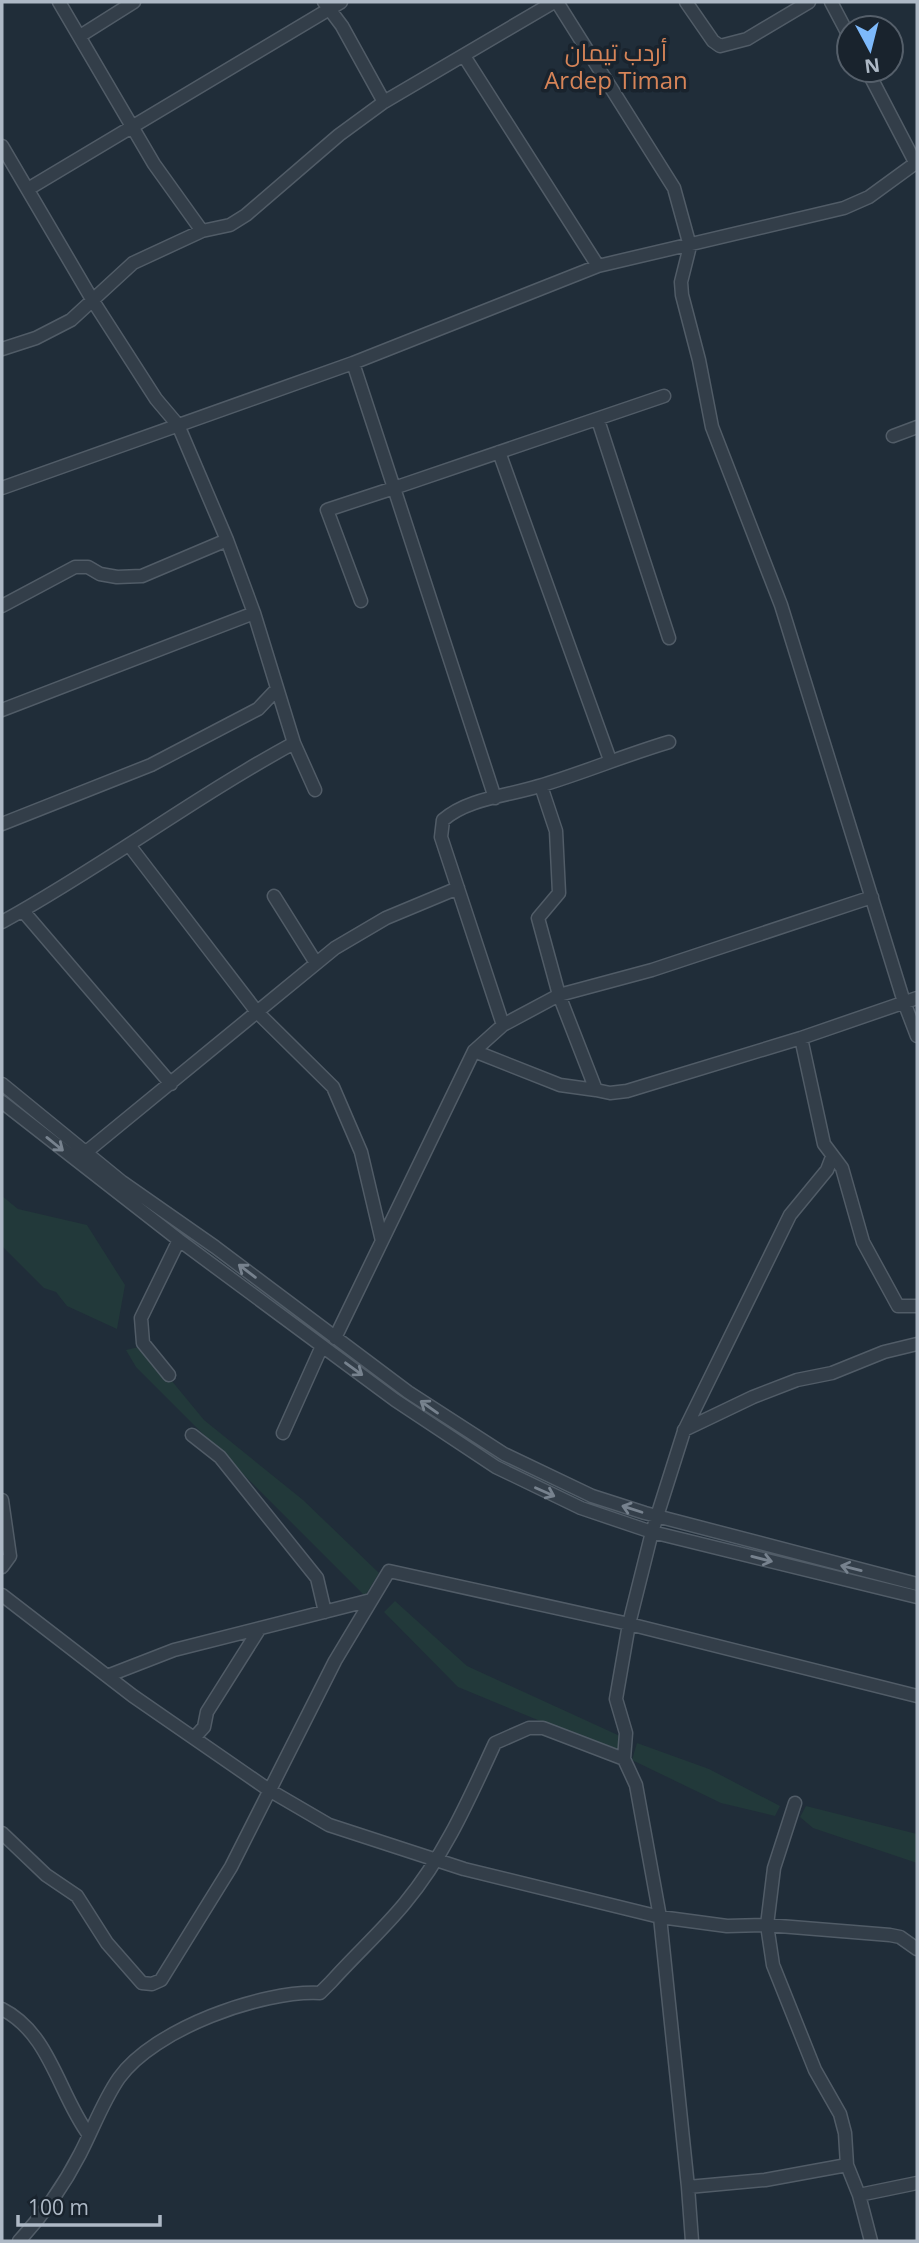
<svg xmlns="http://www.w3.org/2000/svg" width="919" height="2243" viewBox="0 0 919 2243" font-family="'Open Sans',Cairo,sans-serif">
  <style>
    .green { fill: #22393a }
    .lines { fill: none; stroke-linecap: round; stroke-linejoin: round }
    .minor-casing { stroke: #515c67; stroke-width: 15 }
    .minor { stroke: #333e49; stroke-width: 12 }
    .oneway { stroke: #77828e }
    .labels { text-anchor: middle; stroke-width: 7; stroke-linejoin: round; paint-order: stroke }
    .neighbourhood-label { font-size: 24px; fill: #d68458; stroke: #19232d }
  </style>
  <rect width="100%" height="100%" fill="#202d39"/>
  <path class="green" d="M2,1196L18,1209L87,1225L125,1285L117,1329L67,1306L56,1292L44,1288L2,1246Z
    M143,1346L204,1420L303,1500L379,1573L365,1596L136,1367L126,1350Z
    M395,1601L467,1666L620,1736V1754L458,1687L384,1612Z
    M637,1743L709,1769L780,1806L775,1816L721,1803L632,1760Z
    M806,1806L917,1834V1863L813,1828L800,1817Z"/>
  <g class="lines">
    <g class="minor-casing">
      <path id="minor" d="M59,2L154,164L202,231
        M324,2L342,26L384,102
        M557,2L674,188L690,246L681,282L682,295L699,360L712,427L781,605L904,1002L917,1036
        M686,2L713,41L720,46L747,39L809,2
        M831,2L849,36
        M80,36L134,2
        M464,56L598,266
        M867,70L915,162
        M2,146L93,301L156,399L178,425L227,540L254,613L294,743L315,790
        M28,189L341,2
        M2,349L36,338L71,320L133,263L202,231L230,225L246,215L339,135L384,102L554,2
        M353,363L394,488L664,396
        M598,420L669,638
        M893,436L917,427
        M499,452L610,760
        M2,488L353,363L598,266L844,208L869,197L917,162
        M361,601L327,510L394,488L495,798
        M2,606L75,567H88L100,574L117,577L142,576L227,540
        M2,710L254,613
        M541,786L556,831L559,893L538,918L559,995L652,970L872,897
        M2,824L151,765L258,709L277,689
        M129,845L257,1012L333,1087L361,1152L382,1241
        M274,896L316,963
        M23,911L171,1084
        M2,922C102,867 193,798 294,743
        M503,1025L441,837L443,820C468,798 508,796 539,786C583,773 625,755 669,742
        M801,1038L824,1144L842,1168L863,1242L898,1306H917
        M474,1051L560,1085L596,1090
        M2,1084L122,1182L215,1247L408,1392L504,1454L592,1496L645,1513L917,1584
        M2,1102L179,1240L395,1400L496,1467L581,1508L652,1532L917,1597
        M85,1153L335,948L386,918L458,888
        M335,1338L474,1051L503,1025L559,995L596,1090L610,1093L627,1091L801,1038L917,998
        M169,1375L143,1343L141,1318L179,1240
        M684,1430L753,1397L797,1380L832,1373L884,1352L917,1344
        M283,1433L322,1346
        M192,1435L220,1457L317,1578L325,1612
        M2,1500L10,1556L2,1567
        M2,1595L133,1696L269,1790L329,1825L464,1869L660,1917L727,1926L767,1925L890,1935L900,1937L917,1949
        M107,1676L174,1650L371,1600
        M194,1738L204,1727L207,1712L260,1628
        M795,1803L774,1868L767,1925L773,1965L815,2070L840,2114L845,2133L847,2165L859,2195L871,2241
        M2,1833L46,1875L77,1896L107,1943L142,1983L152,1984L161,1980L231,1867L335,1661L389,1571L629,1624L917,1696
        M2,2009C50,2033 59,2095 89,2135
        M688,2187L660,1917L636,1785L624,1759L626,1733L616,1699L629,1624L652,1532L684,1431L790,1215L827,1170L832,1157
        M859,2195L917,2183
        M19,2241C44,2214 63,2187 80,2154C93,2129 103,2101 119,2078C154,2029 262,1990 320,1993L331,1982C355,1955 382,1931 405,1903C445,1855 469,1799 495,1743L529,1728H543L624,1759
        M692,2241L688,2187L765,2180L847,2165"/>
    </g>
    <use href="#minor" class="minor"/>
  </g>
  <defs><path id="oneway-shaft" d="M-6 0H5M1.5-3L5.5 0L1.5 3" fill="none" stroke-width="1.6" stroke-linecap="round" stroke-linejoin="round" transform="scale(1.75)"/></defs>
  <g class="oneway">
    <use href="#oneway-shaft" transform="translate(55 1144) rotate(39)"/>
    <use href="#oneway-shaft" transform="translate(247 1271) rotate(-143)"/>
    <use href="#oneway-shaft" transform="translate(354 1369) rotate(36)"/>
    <use href="#oneway-shaft" transform="translate(429 1407) rotate(-145)"/>
    <use href="#oneway-shaft" transform="translate(545 1492) rotate(24)"/>
    <use href="#oneway-shaft" transform="translate(632 1509) rotate(-162)"/>
    <use href="#oneway-shaft" transform="translate(762 1559) rotate(14)"/>
    <use href="#oneway-shaft" transform="translate(851 1568) rotate(-166)"/>
  </g>
  <g class="labels">
    <g class="neighbourhood-label">
      <text x="616" y="61">أردب تيمان<tspan x="616" dy="28">Ardep Timan</tspan></text>
    </g>
  </g>
  <rect width="919" height="2243" fill="none" stroke="#aeb9c6" stroke-width="7"/>
  <g transform="translate(870 49) rotate(173)"><circle r="33" fill="#19232d" stroke="#555f6a" stroke-width="2"/>
  <path d="M0-5L12 26L0 18L-12 26Z" fill="#7db9fb"/>
  <text y="-10" font-size="19" font-weight="bold" text-anchor="middle" fill="#aeb9c6">N</text>
  </g>
  <path d="M18 2215v10h142v-10" fill="none" stroke="#aeb9c6" stroke-width="3.5"/>
  <text x="28" y="2215" font-size="21" fill="#aeb9c6" stroke="#19232d" stroke-width="5" paint-order="stroke">100 m</text>
</svg>
